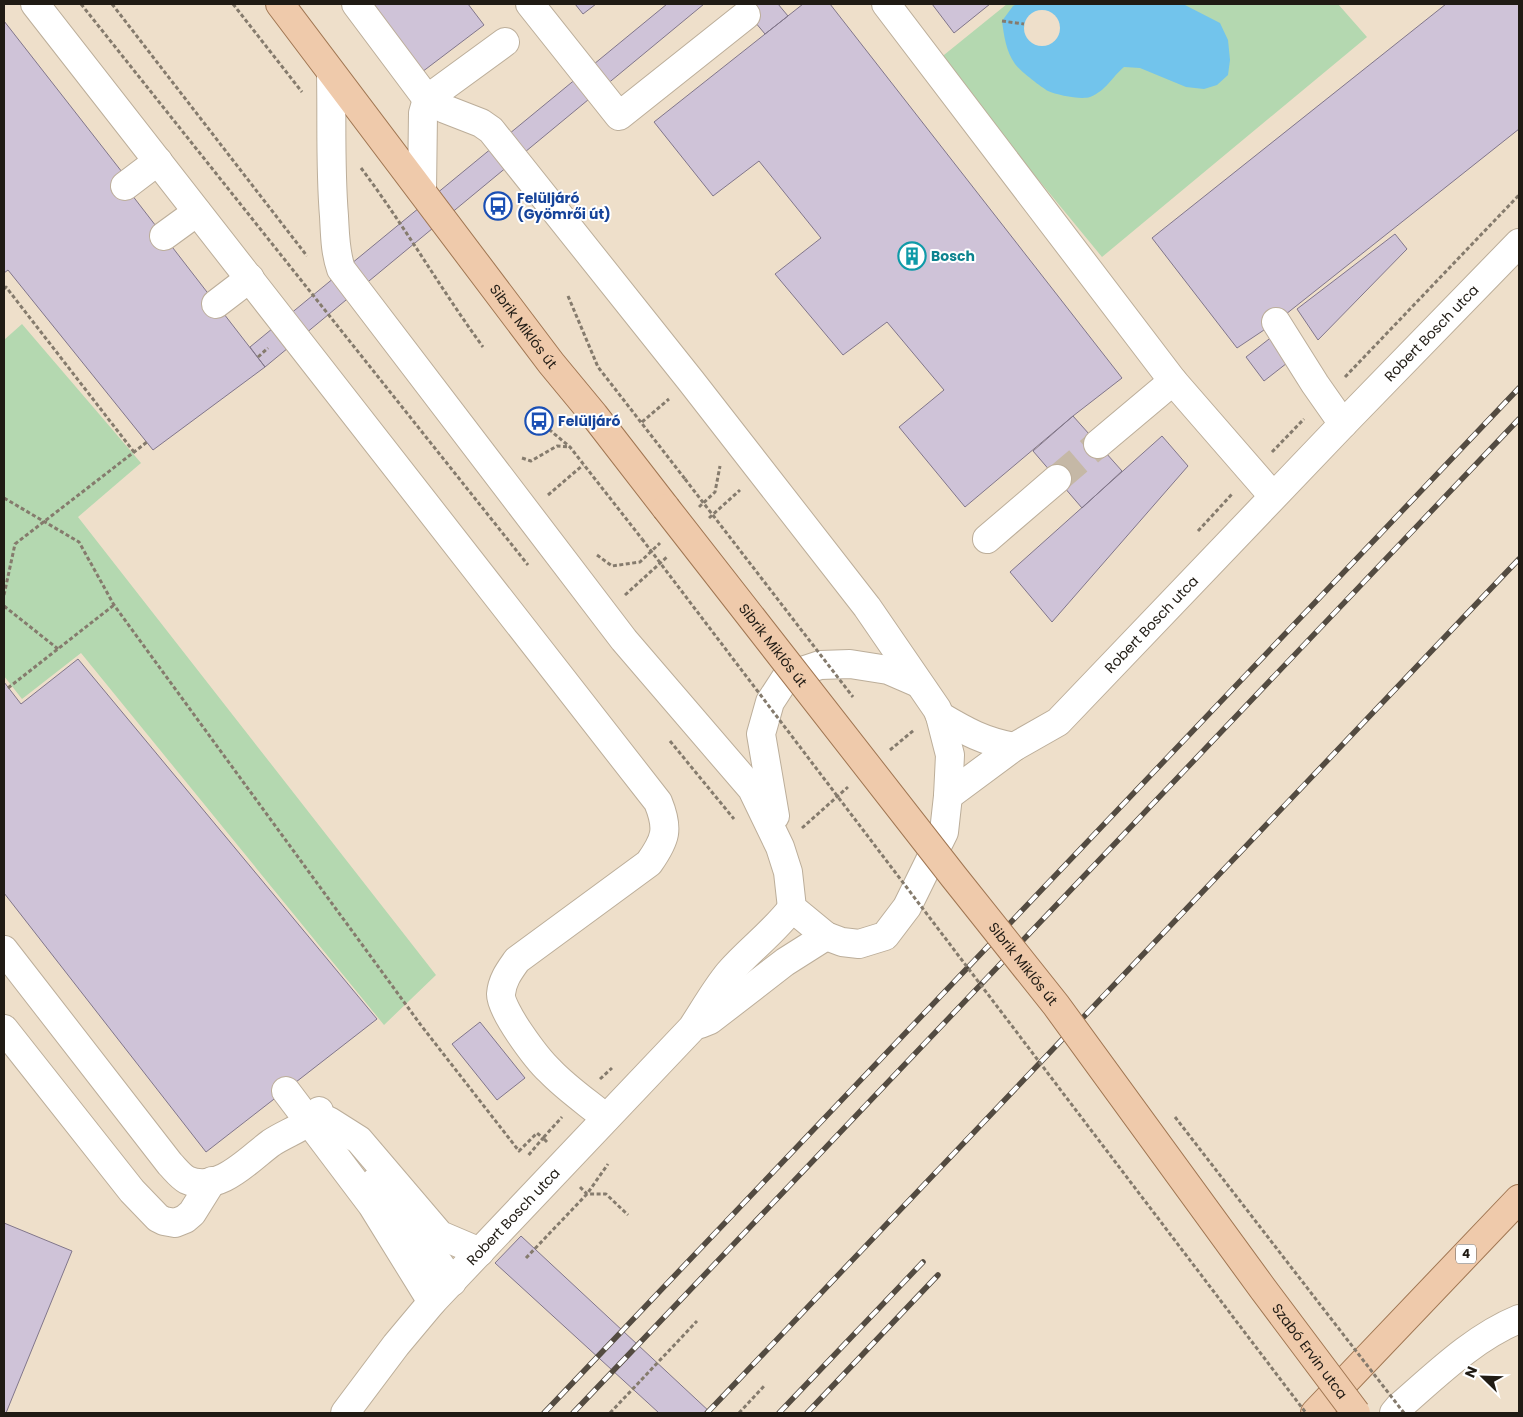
<svg xmlns="http://www.w3.org/2000/svg" width="1523" height="1417" viewBox="0 0 1523 1417" font-family="Poppins,sans-serif">
  <style>
    .green { fill: #b4d8b0 }
    .water { fill: #72c4ec }
    .pier { fill: #eedfca }
    .building { fill: #cfc3d8; stroke: #81768a }
    .lines { fill: none; stroke-linecap: round; stroke-linejoin: round }
    .minor-tunnel { stroke: #c5b8a6; stroke-width: 28; stroke-dasharray: 28 14; stroke-linecap: butt }
    .minor-casing { stroke: #bcae9a; stroke-width: 30 }
    .major-casing { stroke: #a07652; stroke-width: 30 }
    .path { stroke: #857b6d; stroke-width: 3; stroke-dasharray: 4 2.5; stroke-linecap: butt }
    .minor { stroke: #fff; stroke-width: 28 }
    .major { stroke: #efcaab; stroke-width: 28 }
    .rail-casing { stroke: #534b41; stroke-width: 5.5 }
    .rail { stroke: #fff; stroke-width: 4; stroke-dasharray: 11; stroke-linecap: butt }
    .major-bridge-casing { stroke: #a07652; stroke-width: 30; stroke-linecap: butt }
    .path-bridge { stroke: #857b6d; stroke-width: 3; stroke-dasharray: 4 2.5; stroke-linecap: butt }
    .major-bridge { stroke: #efcaab; stroke-width: 28 }
    .labels { text-anchor: middle; stroke-width: 4; stroke-linejoin: round; paint-order: stroke }
    .shield { fill: #fff; stroke: #635f5a; stroke-width: 1 }
    .shield-label { font-size: 12px; font-weight: bold; fill: #201b14 }
    .transit-label { font-size: 14px; font-weight: bold; fill: #164399; stroke: #fff; text-anchor: start }
    .culture-label { font-size: 14px; font-weight: bold; fill: #0d838f; stroke: #fff; text-anchor: start }
    .street-label { font-size: 14px; fill: #201b14; stroke: #fff }
  </style>
  <rect width="100%" height="100%" fill="#eedfca"/>
  <path class="green" d="M1007,4H1338L1367,37L1102,257L939,59Z
    M22,324L141,463L78,517L436,975L384,1025L81,653L22,699L4,676V340Z"/>
  <path class="water" d="M1017,4H1183L1220,23L1228,40L1230,60L1228,75L1217,85L1204,89L1186,87L1140,68L1124,67C1111,78 1107,90 1090,97C1081,100 1057,95 1048,91C1041,87 1020,71 1015,64C1006,51 1004,36 1002,21L1013,6Z"/>
  <path class="pier" d="M1024 28a18 18 0 1 1 36 0a18 18 0 1 1-36 0Z"/>
  <path class="building" d="M370,4H468L484,25L422,72Z
    M575,4H596L583,14Z
    M667,4H704L265,367L250,347Z
    M740,4H778L788,16L765,34Z
    M803,4H830L1122,378L1073,416L965,507L899,427L944,390L887,322L843,355L775,274L821,238L759,161L713,196L654,122Z
    M932,4H990L954,33Z
    M1446,4H1519V129L1276,322L1237,348L1152,238Z
    M4,21L122,172L125,186L265,367L153,450L8,270L4,273Z
    M1395,234L1407,249L1318,340L1297,309Z
    M1278,332L1296,356L1264,381L1246,357Z
    M1073,416L1122,471L1082,508L1033,451Z
    M1162,436L1188,466L1052,622L1010,572Z
    M78,659L377,1019L206,1152L4,893V682L21,704Z
    M480,1022L525,1078L497,1100L452,1044Z
    M4,1223L72,1251L6,1413H4Z
    M521,1236L711,1413H659L495,1263Z"/>
  <g class="lines">
    <path class="minor-tunnel" d="M1057,479L1098,444"/>
    <g class="minor-casing">
      <g id="minor">
        <path d="M35,4L658,802C669,829 666,839 649,863L517,960C510,970 502,980 501,994C500,1010 537,1059 550,1071C566,1088 588,1103 606,1118"/>
        <path d="M530,4L619,116L746,15"/>
        <path d="M886,4L1173,381L1273,496"/>
        <path d="M331,73C332,121 330,169 334,216C335,234 335,252 341,269L624,640L752,789L780,847L788,872L792,908L826,936L842,942L859,944L885,936L907,907L944,832L948,796L950,755L940,716L937,709L867,607L691,381L491,130L481,123L445,109L427,99L356,4"/>
        <path d="M125,186L158,161"/>
        <path d="M422,191L423,113L427,99L505,42"/>
        <path d="M164,236L197,212"/>
        <path d="M216,304L250,278"/>
        <path d="M1276,322L1315,384L1343,424"/>
        <path d="M1098,444L1173,381"/>
        <path d="M987,539L1057,479"/>
        <path d="M940,716C967,732 983,741 1014,747"/>
        <path id="s1" d="M948,796L1014,747L1058,722L1343,424L1519,243"/>
        <path d="M775,816L761,734L770,702L787,676L820,665L850,664L888,670L918,683"/>
        <path d="M4,950L170,1164C175,1169 180,1176 187,1180C219,1194 249,1159 271,1143C283,1135 297,1130 308,1122C312,1119 316,1115 319,1111"/>
        <path d="M700,1024L710,1020L785,962L826,936"/>
        <path d="M4,1029L132,1191L158,1218L164,1221L175,1223L185,1219L192,1213L212,1181"/>
        <path d="M286,1091L372,1205L432,1302"/>
        <path d="M329,1121L359,1140L440,1235L480,1252"/>
        <path d="M375,1182L428,1248L452,1282"/>
        <path id="s2" d="M345,1413L396,1345L432,1302L692,1028C704,1010 715,990 729,973C749,950 773,933 792,908"/>
        <path d="M1394,1413L1399,1407C1436,1375 1473,1338 1519,1319"/>
      </g>
    </g>
    <g class="major-casing">
      <g id="major">
        <path id="s3" d="M280,4L551,363L594,415L666,508"/>
        <path d="M1315,1413L1519,1199"/>
      </g>
    </g>
    <path class="path" d="M81,4L528,565
      M112,4L307,256
      M233,4L302,92
      M1002,21L1024,24
      M361,168C404,225 440,288 483,347
      M4,289L6,287L134,452
      M568,296L598,367L685,479
      M258,357L268,348
      M1345,377L1519,195
      M539,421L570,447L642,539
      M642,422L669,399
      M1272,452L1304,419
      M522,458L531,461L557,446L570,447
      M548,495L583,465
      M4,498L79,542L114,605L420,1024L519,1151L537,1133L543,1138L527,1157
      M699,507L715,492L720,466
      M709,518L740,490
      M1198,531L1233,493
      M597,555L612,566L640,562L660,543
      M4,595L15,544L147,442
      M625,595L668,556
      M4,606L58,649
      M8,688L114,605
      M670,741L734,819
      M890,750L914,730
      M802,828L848,787
      M600,1079L612,1068
      M547,1142L543,1138L562,1117
      M580,1187L587,1194H606L628,1215
      M526,1258L587,1194L608,1164
      M610,1413L697,1321
      M739,1413L765,1385"/>
    <use href="#minor" class="minor"/>
    <use href="#major" class="major"/>
    <g class="rail-casing">
      <path id="rail" d="M544,1413L1519,388
        M573,1413L1519,419
        M707,1413L1519,559
        M779,1413L923,1262
        M807,1413L938,1275"/>
    </g>
    <use href="#rail" class="rail"/>
    <g class="major-bridge-casing">
      <g id="major-bridge">
        <path id="s4" d="M666,508L954,877L1056,1005L1263,1289L1356,1413"/>
      </g>
    </g>
    <path class="path-bridge" d="M685,479L853,697
      M642,539L1306,1413
      M1175,1117L1404,1413"/>
    <use href="#major-bridge" class="major-bridge"/>
  </g>
  <defs>
    <g id="bus-ring" transform="scale(1.4375)"><circle r="9.5" fill="#fff" stroke="#1a4fb4" stroke-width="1.5"/><path d="M-5-6H5V4H4V6H2V4H-2V6H-4V4H-5ZM-3.5-4V0h7V-4ZM-3.5 1.2v1.5H-2V1.2ZM2 1.2v1.5H3.5V1.2Z" fill="#1a4fb4"/></g>
    <g id="building-ring" transform="scale(1.4375)"><circle r="9.5" fill="#fff" stroke="#0f9aa8" stroke-width="1.5"/><path d="M-4-6H4V6H1V3H-1V6H-4ZM-2.5-4.3h1.7v1.8h-1.7ZM.8-4.3h1.7v1.8H.8ZM-2.5-1h1.7V.8h-1.7ZM.8-1h1.7V.8H.8Z" fill="#0f9aa8"/></g>
  </defs>
  <g fill-rule="evenodd">
    <use href="#bus-ring" x="498" y="206"/>
    <use href="#building-ring" x="912" y="256"/>
    <use href="#bus-ring" x="539" y="421"/>
  </g>
  <g class="labels">
    <rect class="shield" x="1456" y="1244.5" width="20" height="19" rx="4"/>
    <g class="shield-label">
      <text x="1466" y="1258">4</text>
    </g>
    <g class="transit-label">
      <text x="517" y="203">Felüljáró<tspan x="517" dy="16">(Gyömrői út)</tspan></text>
      <text x="558" y="426">Felüljáró</text>
    </g>
    <g class="culture-label">
      <text x="931" y="261">Bosch</text>
    </g>
    <g class="street-label">
      <text dy="5" stroke="none"><textPath href="#s3" startOffset="404">Sibrik Miklós út</textPath></text>
      <text dy="5" stroke="none"><textPath href="#s1" startOffset="672">Robert Bosch utca</textPath></text>
      <text dy="5" stroke="none"><textPath href="#s1" startOffset="268">Robert Bosch utca</textPath></text>
      <text dy="5" stroke="none"><textPath href="#s4" startOffset="174">Sibrik Miklós út</textPath></text>
      <text dy="5" stroke="none"><textPath href="#s4" startOffset="579">Sibrik Miklós út</textPath></text>
      <text dy="5" stroke="none"><textPath href="#s2" startOffset="259">Robert Bosch utca</textPath></text>
      <text dy="5" stroke="none"><textPath href="#s4" startOffset="1061">Szabó Ervin utca</textPath></text>
    </g>
  </g>
  <rect width="1523" height="1417" fill="none" stroke="#201b14" stroke-width="10"/>
  <g transform="translate(1483 1377) rotate(293)" stroke="#ffffff" stroke-width="4" paint-order="stroke">
  <path d="M0-4L9 19L0 12L-9 19Z" fill="#201b14"/>
  <text y="-8" font-size="14" font-weight="bold" text-anchor="middle" fill="#201b14">N</text>
  </g>
</svg>
